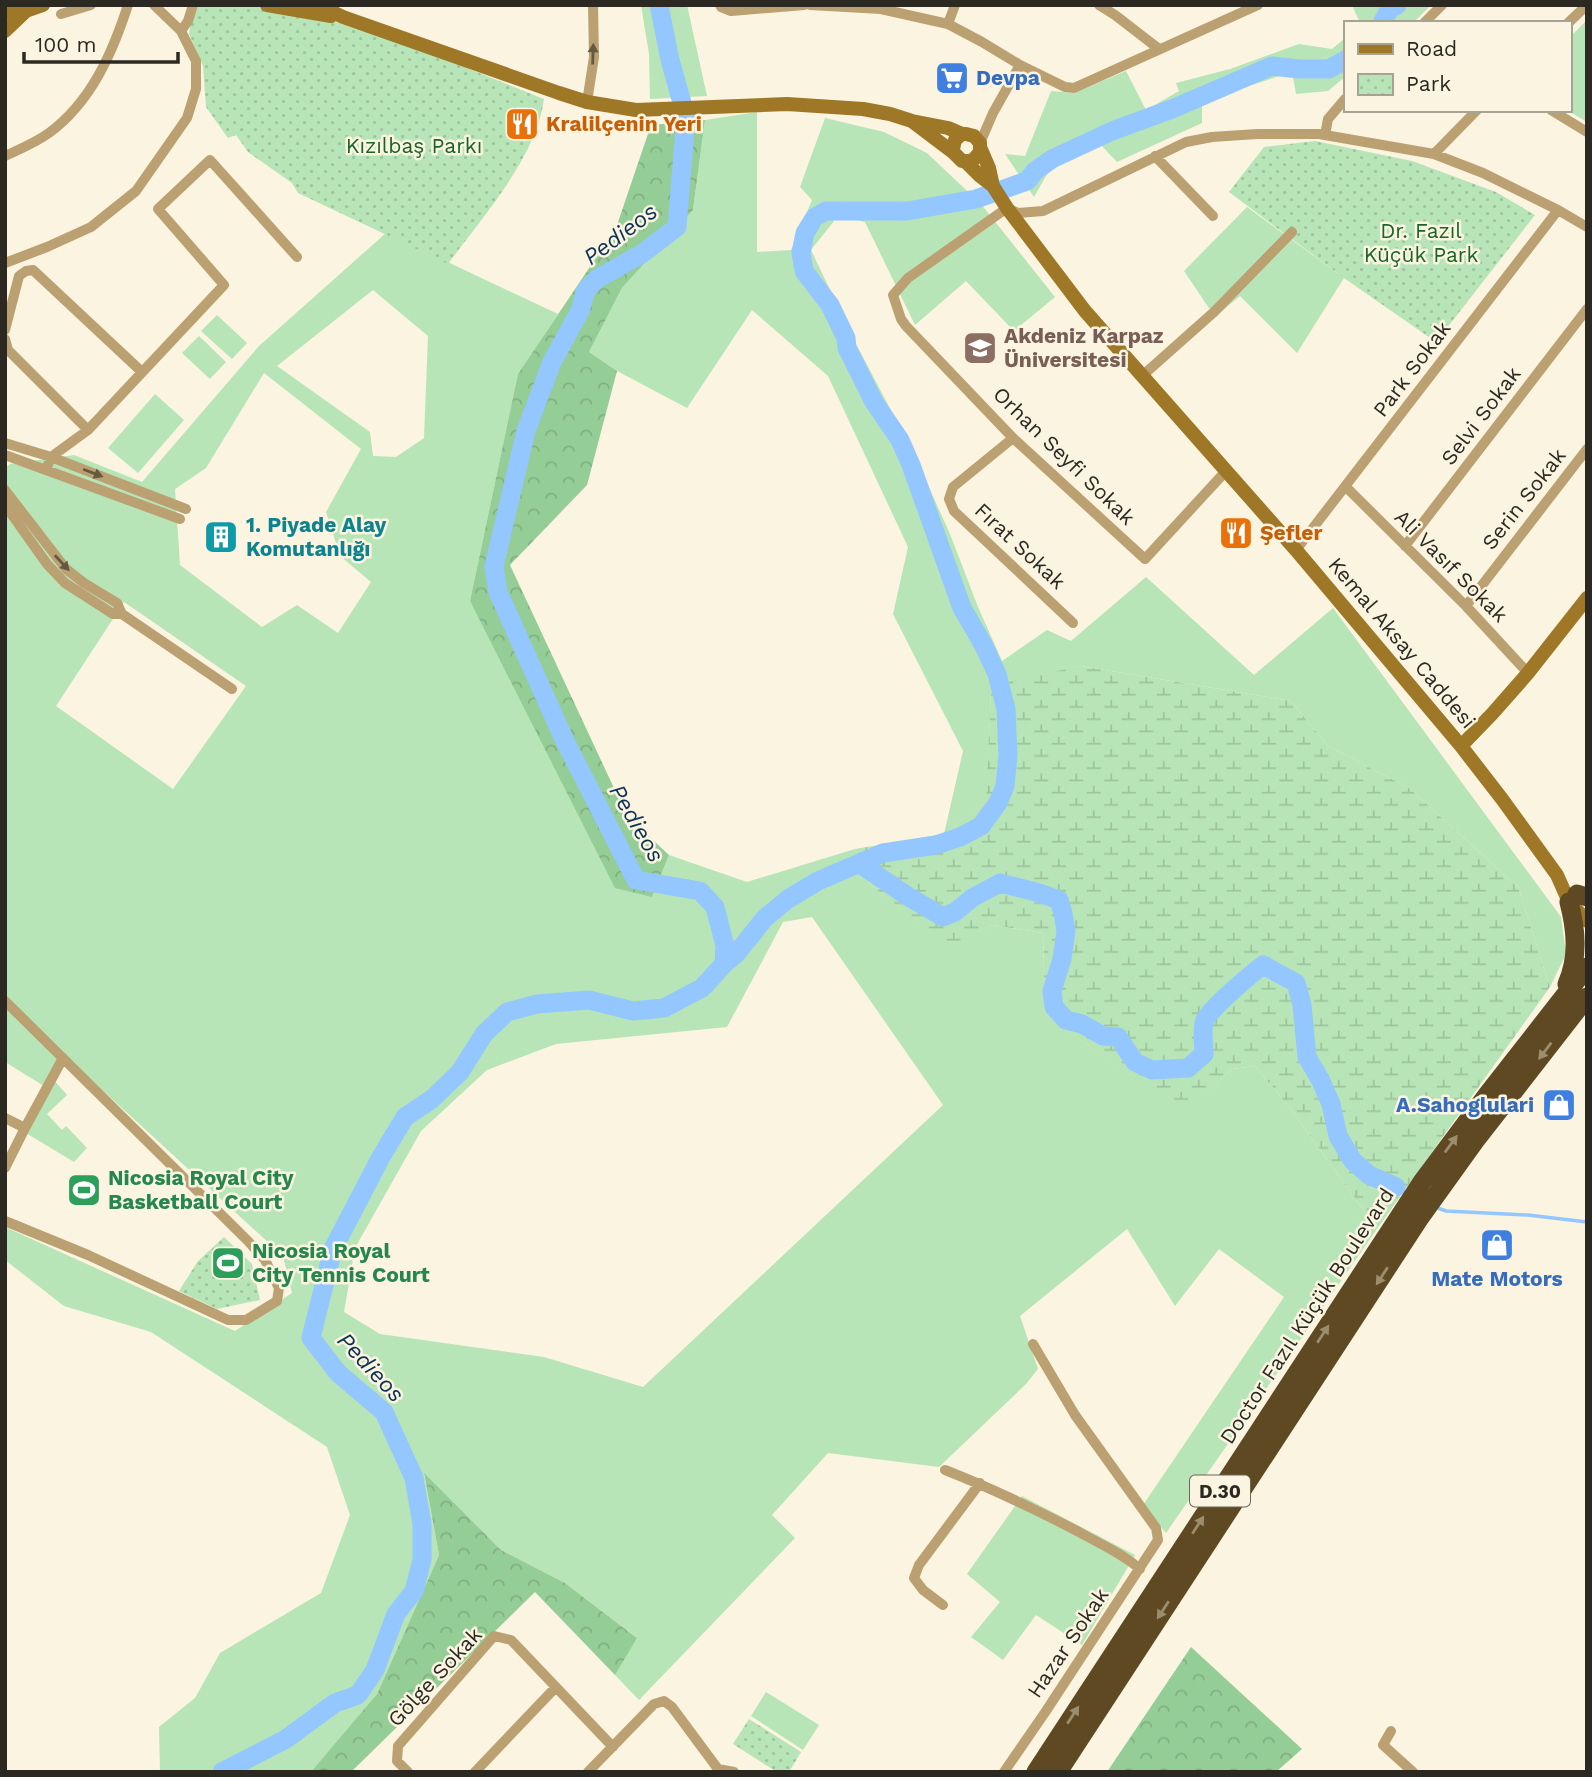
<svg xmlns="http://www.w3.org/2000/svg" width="1592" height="1777" viewBox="0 0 1592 1777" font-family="'Work Sans',sans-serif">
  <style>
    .green { fill: #b7e5b7; fill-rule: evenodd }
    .forest { fill: url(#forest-crowns) }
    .wetland { fill: url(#wetland-marsh) }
    .park { fill: url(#park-dots) }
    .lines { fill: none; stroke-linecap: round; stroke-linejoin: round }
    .stream { stroke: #94c7ff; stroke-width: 3.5 }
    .river { stroke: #94c7ff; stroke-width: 19 }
    .street { stroke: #bba072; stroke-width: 10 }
    .secondary { stroke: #9e7727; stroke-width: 14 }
    .highway { stroke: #5e4922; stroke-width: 19 }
    .oneway { fill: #655942 }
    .oneway2 { fill: #9c8d6e }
    .labels { text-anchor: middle; stroke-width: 5; stroke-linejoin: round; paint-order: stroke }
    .shield { fill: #faf4e0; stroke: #69665b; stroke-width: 2 }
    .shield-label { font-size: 19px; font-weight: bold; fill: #2b2922 }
    .shop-label { font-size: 21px; font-weight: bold; fill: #366cbe; stroke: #faf4e0; text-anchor: start }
    .food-label { font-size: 21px; font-weight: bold; fill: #c56008; stroke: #faf4e0; text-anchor: start }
    .park-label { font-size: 21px; fill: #186623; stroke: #faf4e0 }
    .education-label { font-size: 21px; font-weight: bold; fill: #785e54; stroke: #faf4e0; text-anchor: start }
    .street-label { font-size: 21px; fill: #2b2922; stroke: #faf4e0 }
    .culture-label { font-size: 21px; font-weight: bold; fill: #0d838f; stroke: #faf4e0; text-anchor: start }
    .leisure-label { font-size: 21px; font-weight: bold; fill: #27864d; stroke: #faf4e0; text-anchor: start }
    .water-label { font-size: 23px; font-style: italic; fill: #0d3154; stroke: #faf4e0 }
  </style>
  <defs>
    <pattern id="forest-crowns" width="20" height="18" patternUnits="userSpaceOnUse" patternTransform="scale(1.75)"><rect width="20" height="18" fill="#95cd96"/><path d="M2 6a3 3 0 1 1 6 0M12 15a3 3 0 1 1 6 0" fill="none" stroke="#81b081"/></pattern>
    <pattern id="wetland-marsh" width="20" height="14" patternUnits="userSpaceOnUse" patternTransform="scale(1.75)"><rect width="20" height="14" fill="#b7e5b7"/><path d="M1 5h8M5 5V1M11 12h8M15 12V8" fill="none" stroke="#9ec49d"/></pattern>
    <pattern id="park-dots" width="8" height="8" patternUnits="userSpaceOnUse" patternTransform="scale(1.75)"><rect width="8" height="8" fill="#b7e5b7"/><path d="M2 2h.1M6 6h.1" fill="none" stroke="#9ec49d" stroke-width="1.8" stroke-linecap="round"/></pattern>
  </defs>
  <rect width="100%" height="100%" fill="#faf4e0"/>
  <path class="green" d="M641,5H687L707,96L650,99L649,54Z
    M1352,5H1431L1413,23H1360Z
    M1587,20V122L1567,110H1569V38Z
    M1345,38V77L1328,91L1296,94L1292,72L1202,101V123L1117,162L1099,143L1051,167L1034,197L1005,154L1025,156L1051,91L1074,93L1126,71L1146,110L1179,91L1176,83L1230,69L1299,44L1332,49Z
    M757,112V252L791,250L812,200L800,187L825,118L884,132L927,153L981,204L1055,297L1014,331L966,281L915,325L865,222L838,216L811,250L855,342L914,454L950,534L978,607L1002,661L1047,630L1071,641L1146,577L1254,675L1333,608L1561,917L1566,954L1550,987L1518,887L1409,788L1328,746L1291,701L1081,666L991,690L987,802L944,834L963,751L893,614L908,547L828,376L752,310L687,408L617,371L589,352L622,288L693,210L705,120Z
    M1247,207L1344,278L1297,353L1240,296L1215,317L1184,271Z
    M386,233L558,314L518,375L470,601L652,897L669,855L747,882L855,849L871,885L946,946L992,925L1043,933L1045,1014L1182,1112L1232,1069L1255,1066L1290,1108L1377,1229L1166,1533L1143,1505L1284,1297L1219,1249L1175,1306L1127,1229L1020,1316L1038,1369L1026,1384L939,1467L828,1453L772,1515L795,1538L639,1700L615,1675L636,1637L565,1583L501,1550L424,1474L439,1555L377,1694L313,1772H160L159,1727L195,1698L220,1653L321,1593L350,1515L327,1447L151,1332L64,1306L5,1260V1227L235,1331L292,1293L283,1256L62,1053L44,1086L5,1062V468L10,464L74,455L142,482L259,346ZM373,290L428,336L424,438L396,457L373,456L370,432L277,366ZM264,373L361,449L326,512L340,556L371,582L338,633L297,605L262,627L180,565L175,489L206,468ZM124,602L246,686L173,789L56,706ZM812,917L943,1105L643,1387L544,1357L380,1334L344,1312L355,1248L421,1131L487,1070L556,1044L727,1027L783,922Z
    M217,315L247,343L232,359L201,331Z
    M199,336L226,362L210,379L182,353Z
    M155,394L184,420L138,473L108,448Z
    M54,1080L67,1095L47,1114L62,1130L66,1126L87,1148L74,1162L26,1133Z
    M85,1173L100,1185L83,1207L68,1196Z
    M1022,1496L1135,1555L1082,1645L1036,1615L1003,1660L971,1637L1000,1602L967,1574Z
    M766,1692L819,1725L803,1750L751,1716Z"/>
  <path class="forest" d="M705,120L693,210L622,288L589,352L617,371L587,485L510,565L627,816L669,855L652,897L615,888L470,601L518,374L616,228L651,125Z
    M424,1473L501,1550L565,1583L637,1638L615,1675L535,1592L351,1772H311L377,1694L439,1555Z
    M1191,1647L1302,1749L1276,1772H1107Z"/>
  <path class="wetland" d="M1081,666L1291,701L1328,746L1409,788L1518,887L1550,987L1377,1229L1290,1108L1255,1066L1232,1069L1182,1113L1045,1014L1043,933L992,925L946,947L871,885L855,849L944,834L986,802L991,690L1013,680Z"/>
  <path class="park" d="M199,5H272L339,23L437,56L544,99C536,158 483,216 448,264L298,193L292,183L248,152L236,135L228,138L206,107L203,66L189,34L191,21Z
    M1315,141L1412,161L1496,192L1535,215L1436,342L1344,278L1229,192L1264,147Z
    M224,1237L252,1264L260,1300L217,1309L179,1291L198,1261Z
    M749,1719L801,1752L789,1772H777L733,1744Z"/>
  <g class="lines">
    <path class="stream" d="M1396,1187L1406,1193
      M1435,1207L1446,1211L1528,1215L1587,1222"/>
    <path class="river" d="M1382,23L1389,10L1397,5
      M860,864L909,897L943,917L955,912L972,898L1000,883L1036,892L1059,900L1063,913L1066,931L1062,959L1052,991L1054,1007L1066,1020L1082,1024L1103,1036L1118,1037L1135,1062L1152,1070L1188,1068L1204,1054C1204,1043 1201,1031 1205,1020C1210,1009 1251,974 1263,965L1296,983L1302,1005L1307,1057L1321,1081L1331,1104L1338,1136L1353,1161L1369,1175L1396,1187
      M724,964L736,954L765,918L788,899L818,881L883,853L936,845L960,837L981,826L998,803L1005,786L1008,755L1006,709L997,674L984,646L962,608L911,465L900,440L874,402L847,348L846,338L830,305L804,271L801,253L805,233L815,217L826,211H907L976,199L1027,181L1035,171L1052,159L1112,131L1172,109L1272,66L1299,69H1329L1345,60
      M222,1772L286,1739L335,1703L358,1695L375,1670L396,1614L414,1591L422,1560V1524L414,1478L384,1412L338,1373L311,1338L333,1249L381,1157L405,1117L432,1099L460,1072L484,1034L507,1012L537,1004L589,1000L633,1011L664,1008L702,988L724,964L725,946L715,907L700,891L636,880L565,741L498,592L494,566L526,431L552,362L580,311L586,290L597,279L643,253L677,227L686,117L670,60L659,5"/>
    <path class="street" d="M720,5L721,7L731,11L804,5
      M810,5L881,9L948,24L982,42L1020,65L1065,87L1074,88L1258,5
      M1099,5L1115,15L1159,49
      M61,14L91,5
      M1424,23L1442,5
      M1568,23L1587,5
      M948,24L955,5
      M181,31L188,21L193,5
      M587,102L594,57L593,5
      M1551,110L1587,132
      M1325,135L1328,119L1345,99
      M980,143L993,113L1020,65
      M1434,154L1477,110
      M5,156C20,149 35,143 49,133C91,102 112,54 128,5
      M1155,156L1213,216
      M5,263L47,247L91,227L136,191L187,118L196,89V61L181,31L154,5
      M5,330L19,276L26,271L33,270L142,372
      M5,339L8,350L88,430
      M1142,376L1214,312L1292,232
      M1013,438L953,487L949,499L954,511L1073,623
      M5,443L51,457L186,509
      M5,455L180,519
      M46,470L51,457L88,430L224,285L158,209L210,160L297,257
      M1226,471L1145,559L1013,438L906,326L901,319L893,295L908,278L1007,208L1018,213L1043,211L1186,142L1212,137L1257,134H1319L1434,154L1483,173L1558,210L1587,227
      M1346,487L1466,606L1528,673
      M5,490L66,569L84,583L117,603L122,614
      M5,505L47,564L65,583L113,614H122L232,689
      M1405,546L1587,309
      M1296,550L1558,210
      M1466,606L1587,449
      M5,1001L248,1241L265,1260L279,1288L277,1301L246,1320H228L88,1255L5,1221
      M5,1118L25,1128
      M5,1168L25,1128L63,1058
      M945,1470C991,1488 1035,1509 1079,1532C1100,1544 1122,1553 1140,1569
      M943,1605L923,1590L914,1578L919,1565L980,1483
      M1391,1731L1383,1745L1413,1772
      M718,1769L734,1772
      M408,1772L397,1761L398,1746L494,1636L511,1640L613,1747
      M475,1772L556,1687
      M588,1772L654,1704L664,1701L672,1707L718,1769
      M1004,1772L1046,1711L1158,1540L1156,1528L1075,1415L1033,1344"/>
    <path class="secondary" d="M267,5L331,16
      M318,5L343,17L559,93L587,102L636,110L787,104L863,109L890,114L912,121L948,128L962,134H966L974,136L980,143V152L974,159L970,161H962L954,153L953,149L955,140L962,134
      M5,12L26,11L43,5
      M5,31L26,11
      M913,122L954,153
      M980,147L989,168L993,186
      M965,161L980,176L993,186L1007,208L1085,311L1296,550L1461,746L1502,799L1557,875L1569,902L1587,921
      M1461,746L1492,714L1528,673L1587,598"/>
    <path class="highway" d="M1577,894L1587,897
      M1567,984C1579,957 1576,929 1569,902
      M1036,1772L1422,1182L1487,1095L1587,967
      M1058,1772L1419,1219L1475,1141L1587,997"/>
  </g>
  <defs><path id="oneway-solid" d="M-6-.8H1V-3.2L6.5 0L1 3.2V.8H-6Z" transform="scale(1.75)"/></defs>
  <g class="oneway">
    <use href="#oneway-solid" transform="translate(593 54) rotate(-88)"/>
    <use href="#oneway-solid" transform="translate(93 473) rotate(21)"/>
    <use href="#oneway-solid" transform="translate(62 563) rotate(47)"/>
  </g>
  <g class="oneway2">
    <use href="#oneway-solid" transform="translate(1545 1051) rotate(127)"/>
    <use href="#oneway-solid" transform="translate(1451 1144) rotate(-54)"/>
    <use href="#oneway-solid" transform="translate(1382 1276) rotate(123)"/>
    <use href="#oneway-solid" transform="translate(1323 1334) rotate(-57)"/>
    <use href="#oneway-solid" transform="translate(1198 1525) rotate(-57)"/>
    <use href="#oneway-solid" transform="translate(1163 1610) rotate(123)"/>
    <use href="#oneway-solid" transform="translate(1073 1715) rotate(-57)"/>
  </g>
  <defs>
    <g id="supermarket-square" transform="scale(1.75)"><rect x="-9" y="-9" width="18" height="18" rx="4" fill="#3f7fe0" stroke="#faf4e0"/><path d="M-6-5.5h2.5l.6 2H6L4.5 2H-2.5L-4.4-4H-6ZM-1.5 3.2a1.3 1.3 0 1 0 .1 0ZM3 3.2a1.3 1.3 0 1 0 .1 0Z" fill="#fff"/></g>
    <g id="restaurant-square" transform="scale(1.75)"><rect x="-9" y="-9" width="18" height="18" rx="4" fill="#e8710a" stroke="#faf4e0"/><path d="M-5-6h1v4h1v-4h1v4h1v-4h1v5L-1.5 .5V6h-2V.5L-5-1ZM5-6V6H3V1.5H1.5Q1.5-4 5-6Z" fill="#fff"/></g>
    <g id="university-square" transform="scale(1.75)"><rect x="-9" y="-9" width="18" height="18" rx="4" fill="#8d6e63" stroke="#faf4e0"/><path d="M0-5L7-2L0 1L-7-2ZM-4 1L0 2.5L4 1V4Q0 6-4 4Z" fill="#fff"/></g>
    <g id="building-square" transform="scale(1.75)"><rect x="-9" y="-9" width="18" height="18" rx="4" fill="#0f9aa8" stroke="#faf4e0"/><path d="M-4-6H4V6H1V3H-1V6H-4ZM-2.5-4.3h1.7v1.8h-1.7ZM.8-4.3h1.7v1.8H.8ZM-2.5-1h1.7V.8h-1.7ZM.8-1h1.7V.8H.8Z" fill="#fff"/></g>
    <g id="shop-square" transform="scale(1.75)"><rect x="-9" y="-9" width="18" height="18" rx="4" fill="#3f7fe0" stroke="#faf4e0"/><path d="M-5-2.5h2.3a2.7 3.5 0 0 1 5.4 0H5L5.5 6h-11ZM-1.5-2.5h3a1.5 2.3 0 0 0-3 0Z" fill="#fff"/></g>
    <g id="stadium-square" transform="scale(1.75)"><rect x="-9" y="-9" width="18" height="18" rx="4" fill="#2e9e5b" stroke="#faf4e0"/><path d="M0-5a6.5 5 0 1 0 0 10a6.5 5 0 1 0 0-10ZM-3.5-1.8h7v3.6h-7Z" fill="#fff"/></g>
  </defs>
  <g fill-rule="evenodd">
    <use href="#supermarket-square" x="952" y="78"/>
    <use href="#restaurant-square" x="522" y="124"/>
    <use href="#university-square" x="980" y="348"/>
    <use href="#restaurant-square" x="1236" y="533"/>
    <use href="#building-square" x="221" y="537"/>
    <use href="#shop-square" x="1559" y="1105"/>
    <use href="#stadium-square" x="84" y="1190"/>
    <use href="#shop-square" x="1497" y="1245"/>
    <use href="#stadium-square" x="228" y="1263"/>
  </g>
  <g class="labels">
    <rect class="shield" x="1190" y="1475.5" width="60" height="31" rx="5"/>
    <g class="shield-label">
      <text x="1220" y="1498">D.30</text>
    </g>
    <g class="shop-label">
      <text x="976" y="85">Devpa</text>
      <text x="1534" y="1112" text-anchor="end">A.Sahoglulari</text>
      <text x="1497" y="1286" text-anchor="middle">Mate Motors</text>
    </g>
    <g class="food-label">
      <text x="546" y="131">Kralilçenin Yeri</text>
      <text x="1260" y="540">Şefler</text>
    </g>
    <g class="park-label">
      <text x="414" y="153">Kızılbaş Parkı</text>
      <text x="1421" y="238">Dr. Fazıl<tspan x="1421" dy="24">Küçük Park</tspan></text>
    </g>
    <g class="education-label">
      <text x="1004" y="343">Akdeniz Karpaz<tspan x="1004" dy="24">Üniversitesi</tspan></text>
    </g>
    <g class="street-label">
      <text transform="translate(1412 369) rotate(-53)" y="7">Park Sokak</text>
      <text transform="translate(1481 416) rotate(-53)" y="7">Selvi Sokak</text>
      <text transform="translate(1064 456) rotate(44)" y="7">Orhan Seyfi Sokak</text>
      <text transform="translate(1524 499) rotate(-52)" y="7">Serin Sokak</text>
      <text transform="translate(1020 546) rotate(43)" y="7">Fırat Sokak</text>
      <text transform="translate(1451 566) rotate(45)" y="7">Ali Vasıf Sokak</text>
      <text transform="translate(1402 643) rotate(50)" y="7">Kemal Aksay Caddesi</text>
      <text transform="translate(1307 1316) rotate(-57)" y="7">Doctor Fazıl Küçük Boulevard</text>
      <text transform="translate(1068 1643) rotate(-56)" y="7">Hazar Sokak</text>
      <text transform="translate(435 1677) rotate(-47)" y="7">Gölge Sokak</text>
    </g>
    <g class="culture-label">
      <text x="246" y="532">1. Piyade Alay<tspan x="246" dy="24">Komutanlığı</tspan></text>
    </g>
    <g class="leisure-label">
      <text x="108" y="1185">Nicosia Royal City<tspan x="108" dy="24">Basketball Court</tspan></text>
      <text x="252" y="1258">Nicosia Royal<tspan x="252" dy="24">City Tennis Court</tspan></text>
    </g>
    <g class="water-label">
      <text transform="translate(620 234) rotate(-37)" y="8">Pedieos</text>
      <text transform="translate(637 823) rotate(60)" y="8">Pedieos</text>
      <text transform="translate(371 1367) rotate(47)" y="8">Pedieos</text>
    </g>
  </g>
  <rect width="1592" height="1777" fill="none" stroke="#2b2922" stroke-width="14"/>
  <rect x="1344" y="21" width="228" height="91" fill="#faf4e0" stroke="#a7a394" stroke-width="2"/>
  <rect x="1358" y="44" width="35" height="10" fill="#9e7727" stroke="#a7a394" stroke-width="2"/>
  <text x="1406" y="56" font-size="21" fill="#2b2922">Road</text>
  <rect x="1358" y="74" width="35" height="21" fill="url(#park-dots)" stroke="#a7a394" stroke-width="2"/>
  <text x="1406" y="91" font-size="21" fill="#2b2922">Park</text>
  <path d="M24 52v10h154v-10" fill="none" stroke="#2b2922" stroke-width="3.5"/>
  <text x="35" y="52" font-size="21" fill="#2b2922" stroke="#faf4e0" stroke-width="5" paint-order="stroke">100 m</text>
</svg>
